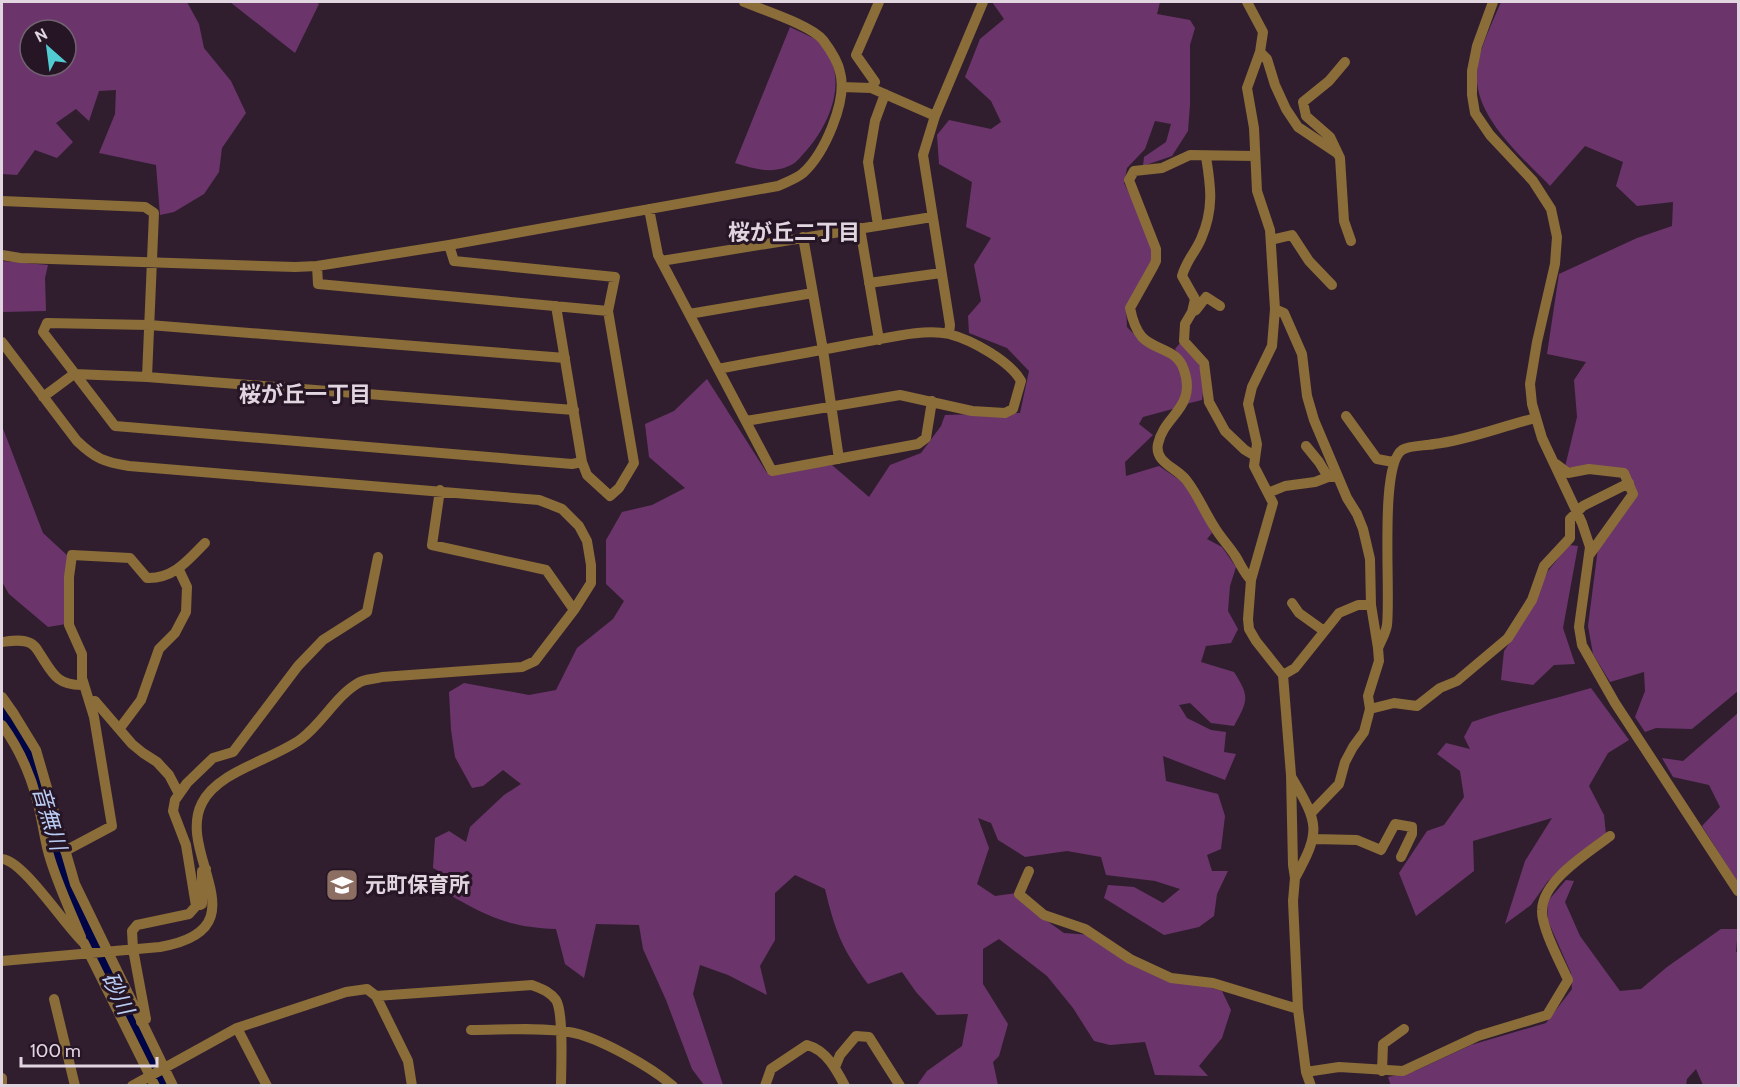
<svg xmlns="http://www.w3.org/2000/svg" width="1740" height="1087" viewBox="0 0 1740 1087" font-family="Cabin,'Noto Sans JP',sans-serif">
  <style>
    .green { fill: #6b356b; fill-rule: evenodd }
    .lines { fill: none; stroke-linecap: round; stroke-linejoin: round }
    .river { stroke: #000547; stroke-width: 16 }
    .minor { stroke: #8a6d38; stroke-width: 10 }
    .labels { text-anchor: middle; stroke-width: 6; stroke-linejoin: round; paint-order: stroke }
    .poi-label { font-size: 21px; font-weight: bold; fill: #e1d5e0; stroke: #261525; text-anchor: start }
    .neighbourhood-label { font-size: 22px; font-weight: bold; fill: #e1d5e0; stroke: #261525 }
    .water-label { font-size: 22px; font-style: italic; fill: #b9cdf5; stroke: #261525 }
  </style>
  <rect width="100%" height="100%" fill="#301e2f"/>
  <path class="green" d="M2,2H187L199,24L204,48L231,81L246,113L222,148L219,172L204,194L174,212L160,215L156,165L99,153L115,114L116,90L99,91L89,121L76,109L56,123L73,142L57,158L35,150L17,175L2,174ZM30,30H66V66H30Z
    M230,2H316L319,4L295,53Z
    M992,2H1160L1157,14L1190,20L1195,28L1190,45V105L1188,131L1172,156L1143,166L1144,157L1166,142L1171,124L1155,121L1145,149L1127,168L1124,183L1153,241L1154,255L1126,307L1127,327L1141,341L1181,365L1184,386L1180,407L1143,417L1139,424L1153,435L1125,462L1126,476L1159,466L1181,481L1192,495L1212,533L1207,539L1222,547L1236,567L1230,586L1228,611L1238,629L1231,643L1206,646L1201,662L1234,672C1250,697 1248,700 1234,726L1211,723L1190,703L1179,705L1187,718L1211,730L1226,732L1224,752L1236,754L1225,780L1163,756L1166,781L1218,794L1225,816L1221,849L1207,855L1212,871H1228L1217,894L1214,916L1199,927L1164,935L1104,898L1108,885L1134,887L1163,903L1180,889L1155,881L1106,875L1101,857L1067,851L1025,857L998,840L991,823L978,818L989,848L977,884L995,896L1017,893L1040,916L1064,933L1091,935L1127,962L1222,991L1231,1010L1222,1038L1199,1066L1208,1076L1155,1075L1145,1042L1110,1045L1094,1041L1073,1008L1047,976L999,939L983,949V984L1008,1024L999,1056L993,1062L998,1085H917L927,1071L962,1046L968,1014L937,1015L916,992L902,972L868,984C842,949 835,931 825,889L795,875L775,893V940L760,966L767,995L728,975L700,965L693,994L723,1085H704L692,1069L666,1000L643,949L639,925L596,924L584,978L565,964L556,929C507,927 486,916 445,892L446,875L433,868L435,838L449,831L466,842L470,827L504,795L521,784L503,770L483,786L472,788L455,757L451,730L449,692L464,683L529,695L556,690L577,648L613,619L624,601L606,584V540L622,512L652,505L685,488L649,457L645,424L674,411L707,379L767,473L832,465L869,497L890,465L921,453L941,426L945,415L1020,413L1029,371L1007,348L969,333L968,316L981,301L974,265L991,238L966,227L972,182L939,164L937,135L949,120L991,129L1001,122L991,101L965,77L980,39L1004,19Z
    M1501,2H1738V691L1692,729L1656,728L1645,732L1635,717L1645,691L1644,672L1610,682L1593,654L1588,626L1598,548L1637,493L1626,470L1565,467L1577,417L1574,380L1586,362L1547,354L1559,274L1637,238L1672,226L1673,202L1637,206L1616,186L1623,162L1585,146L1550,186C1522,157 1473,116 1477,72C1479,48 1492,24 1501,2Z
    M790,27C799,32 812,36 819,42C851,74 831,123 806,151C802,155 798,161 793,164C773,175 755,169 735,163Z
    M2,261L48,265L45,278L46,311L2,312Z
    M1180,343C1202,365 1207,368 1202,400L1186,404L1182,358L1175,349Z
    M2,426L43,533L69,557L66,624L48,627L9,594L2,582Z
    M1569,545L1578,546L1563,628L1575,664L1554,665L1533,685L1501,680L1504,651L1516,633L1548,571Z
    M1591,688L1629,740L1608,753L1589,786L1604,815L1606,834L1548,881L1531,905L1505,924L1525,861L1552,818L1473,841L1474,871L1416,916L1399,873L1427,831L1444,825L1464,797L1460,771L1437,754L1446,743L1470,749L1464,737L1472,722C1511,708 1552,700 1591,688Z
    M1738,713V883L1702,826L1720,807L1709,785L1673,777L1662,758L1683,761Z
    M1566,880L1574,881L1565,902L1580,936L1620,991L1641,989L1667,967L1721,929H1738L1736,952H1738V1085H1703L1696,1069L1687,1079L1686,1086H1391L1388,1077L1415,1071L1471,1045L1546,1023L1572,989L1571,973L1548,921L1547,902Z"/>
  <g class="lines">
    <path class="river" d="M2,708C42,759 49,826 70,886C95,953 131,1022 164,1086"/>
    <path class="minor" d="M1247,2L1263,32L1260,52L1247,88L1254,128L1257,191L1270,230L1275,309L1272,346L1252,387L1248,404L1257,444L1254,466L1273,503L1251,580L1248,619L1249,629L1256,641L1283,675L1291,775L1293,865L1295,878L1293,901L1298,1009L1306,1072L1311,1086
      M1493,2L1477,46L1472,71V95L1475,113L1490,135L1533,181L1551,209L1557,237L1555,264L1537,342L1530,384L1532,404L1542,438L1582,523L1590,547L1579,627L1582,645L1615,703L1738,891
      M1260,52L1267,59L1275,85L1286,109L1298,127L1337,153
      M1345,62L1329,81L1303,102L1306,116L1330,137L1340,158L1344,221L1351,241
      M842,87L871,88L935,116
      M871,88L875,82L856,55L879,2
      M1206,157C1211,187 1214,209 1201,239C1195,253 1187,259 1182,276L1195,299L1192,312L1185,324L1184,341L1204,363L1209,402L1225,431L1245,450L1255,456
      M2,201L145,207L154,213L147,377
      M649,209L658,255L772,471L918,444L926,438L932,401
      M878,225L868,162L875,121L885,94
      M860,228L879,340
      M803,237L823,350L839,459
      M1271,240L1292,235L1309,261L1332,285
      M449,245L454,261L615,277L608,311L634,463L619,488L610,496L587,475L582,462L556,306
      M2,255L20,258L295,267L317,266L449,245L778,186C786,182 796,179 803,173C824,154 848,101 840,72C838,62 829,48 823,40C811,25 763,10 744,2
      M661,261L932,217
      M317,266L318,284L608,311
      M869,283L941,273
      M1275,309L1284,313L1302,354L1307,396L1314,420L1347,498L1357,514L1363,529L1370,559L1371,605L1378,648L1379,661L1368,696L1370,709L1364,732L1353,747L1345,762L1339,784L1311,813
      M1192,312L1196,310L1206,297L1220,306
      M689,314L813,293
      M949,334L950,325L923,155L935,116L983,2
      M2,342L77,441C96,459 104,462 129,466L539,500L562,509L579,526L587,541L591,565V583L574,610L535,661L522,667L382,677C375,679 366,679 360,682C336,695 323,723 301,739C272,760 218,771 202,803C175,855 265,929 160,947L2,961
      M565,358L149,325L47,323L43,332L115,426L572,464L582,462
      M718,369C765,360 812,352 858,343C884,339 923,328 949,334C972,340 1010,361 1021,381L1013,409L1005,413L972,411L900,395L746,421
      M43,397L74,374L147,377L574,410
      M1346,416L1377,459L1393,462
      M1306,446L1319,462L1328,477
      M1556,464L1568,473L1589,469L1624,473L1633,494L1590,554
      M440,490L432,545L546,570L574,610
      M1268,493L1285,486L1315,482L1328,477H1338
      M1251,580C1244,573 1241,565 1236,557C1230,547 1221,538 1215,528C1205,513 1198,495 1187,481C1178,468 1154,463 1158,444C1164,415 1197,408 1184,370C1177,348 1155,351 1142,337C1136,330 1132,318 1130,308L1153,267L1156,261V249L1129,180L1134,171L1162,168L1190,155L1255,156
      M1292,603L1299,613L1324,631
      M2,642C11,641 22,639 30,643C35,645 37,649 40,654C53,674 57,686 84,685
      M1379,646C1382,639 1386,632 1387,625C1391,592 1379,466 1402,450C1410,445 1425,446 1434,444C1469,440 1502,426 1536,418
      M1283,675L1295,668L1339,613L1358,605H1371
      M2,697L14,714L36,750L75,884L173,1086
      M90,702L95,701L132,744L143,753L157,762L169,775L179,794
      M1370,709L1394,703L1417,706L1440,688L1457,681L1508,638L1532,600L1544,566L1570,538V519L1583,506L1629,483
      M2,725C18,747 30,773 37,800C42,818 44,837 49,855C57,883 70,910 81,937
      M120,728L141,700L159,649L175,633L186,612L187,587L179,570
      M1292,778C1319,824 1321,831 1295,878
      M1314,839L1357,840L1381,850L1395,824L1412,827V834L1401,857
      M65,851L112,826L94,717L82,678V654L69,625V577L72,555L130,558L147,578C174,579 188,560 205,543
      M2,859C23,860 65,926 84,943L155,1086
      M1029,871L1019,894L1044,915L1085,929L1130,959L1171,978L1213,983L1298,1009
      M200,905L202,904V871L206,869
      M376,996L532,985C541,989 549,991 556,1000C564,1013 561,1068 561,1086
      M54,999L75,1086
      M141,1022L146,1019L133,949L132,931L137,925L189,914L196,906L186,845L173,811L175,800L187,783L213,758L233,752L298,666L323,640L367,612L378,557
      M237,1028L267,1086
      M471,1030C502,1030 539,1027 569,1032C597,1036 651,1067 673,1086
      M835,1067L840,1055L856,1036L869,1037L900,1086
      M1382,1071L1383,1044L1404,1029
      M1306,1072L1339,1067L1403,1071L1478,1036L1547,1015L1568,980C1561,964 1541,927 1542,910C1543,880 1588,853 1610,836
      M2,1078V1086
      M132,1086L237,1028L346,992L367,989L376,996L408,1061L412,1086
      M765,1086L771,1069L807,1045C826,1050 836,1069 845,1086"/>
  </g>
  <defs>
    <g id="school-square" transform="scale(1.725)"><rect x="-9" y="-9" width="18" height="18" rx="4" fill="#8d6e63" stroke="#261525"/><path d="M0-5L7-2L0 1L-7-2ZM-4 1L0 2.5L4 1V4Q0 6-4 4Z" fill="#fff"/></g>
  </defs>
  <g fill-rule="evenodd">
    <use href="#school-square" x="342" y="885"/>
  </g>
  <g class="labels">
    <g class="poi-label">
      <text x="365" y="892">元町保育所</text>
    </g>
    <g class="neighbourhood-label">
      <text x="794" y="240">桜が丘二丁目</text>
      <text x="305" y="402">桜が丘一丁目</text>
    </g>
    <g class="water-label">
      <text transform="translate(50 818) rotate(73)" y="8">音無川</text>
      <text transform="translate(118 993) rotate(64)" y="8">砂川</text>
    </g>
  </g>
  <rect width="1740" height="1087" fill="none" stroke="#e1d5e0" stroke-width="6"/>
  <g transform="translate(48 48) rotate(332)"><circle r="28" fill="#261525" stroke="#716270" stroke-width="1.5"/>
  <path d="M0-4.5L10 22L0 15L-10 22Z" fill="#51ccd2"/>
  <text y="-9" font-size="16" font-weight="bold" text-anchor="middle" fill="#e1d5e0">N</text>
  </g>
  <path d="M21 1057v9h136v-9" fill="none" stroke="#e1d5e0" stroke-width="3"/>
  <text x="30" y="1057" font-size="18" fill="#e1d5e0" stroke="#261525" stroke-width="4.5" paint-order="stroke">100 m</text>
</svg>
